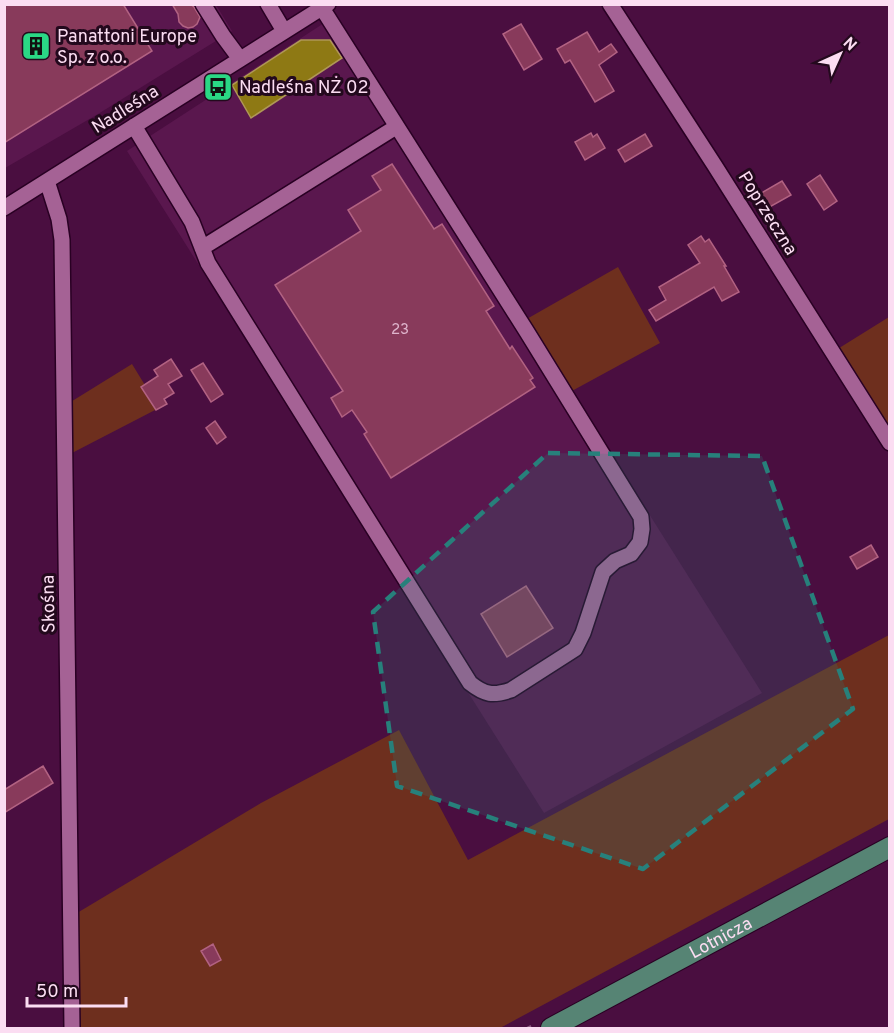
<svg xmlns="http://www.w3.org/2000/svg" width="894" height="1033" viewBox="0 0 894 1033" font-family="Overpass,sans-serif">
  <style>
    .built { fill: #5a174e }
    .green { fill: #6e2f1e }
    .water { fill: #8e7914; stroke: #af9757; stroke-width: 1.5 }
    .building { fill: #883a5b; stroke: #b26282; stroke-width: 1.5 }
    .lines { fill: none; stroke-linecap: round; stroke-linejoin: round }
    .minor-casing { stroke: #290023; stroke-width: 18 }
    .major-casing { stroke: #290023; stroke-width: 22 }
    .path { stroke: #8e5d84; stroke-width: 2; stroke-dasharray: 4.5 4.5; stroke-linecap: butt }
    .minor { stroke: #a56295; stroke-width: 15 }
    .major { stroke: #568474; stroke-width: 20 }
    .marked { fill: #27807b; fill-opacity: 0.2; stroke: #27807b; stroke-width: 4.5; stroke-dasharray: 12 8; stroke-linejoin: round }
    .labels { text-anchor: middle; stroke-width: 6; stroke-linejoin: round; paint-order: stroke }
    .number-label { font-size: 15px; fill: #deb4cc }
    .poi-label { font-size: 18px; fill: #fbddf2; stroke: #23091d; text-anchor: start }
    .street-label { font-size: 18px; fill: #fbddf2; stroke: #23091d }
  </style>
  <rect width="100%" height="100%" fill="#4a0e40"/>
  <path class="built" d="M5,5H216L232,31L98,114L5,168Z
    M335,16L762,693L544,813L127,151Z"/>
  <path class="green" d="M618,267L660,343L570,392L525,320Z
    M889,317V428L836,350Z
    M132,364L159,408L72,453L69,403Z
    M889,635V819L500,1028H77V913L261,803L399,730L468,860Z"/>
  <path class="water" d="M301,40H330L342,58L251,118L232,85Z"/>
  <path class="building" d="M4,4H123L152,51L4,143Z
    M172,4H190L194,7L200,17L197,24L193,27L188,28L183,26L179,22L178,14Z
    M521,24L542,59L524,70L503,34Z
    M587,32L599,52L611,44L617,52L599,65L614,91L595,102L570,60L565,63L557,49Z
    M591,133L593,137L597,134L605,148L585,160L575,142Z
    M645,134L652,146L625,162L618,150Z
    M392,164L434,229L442,224L494,306L486,311L510,349L512,346L533,378L530,380L535,387L391,478L364,434L367,432L352,410L342,417L331,398L343,391L275,285L361,231L348,210L381,190L372,176Z
    M820,175L837,201L824,210L807,184Z
    M782,181L791,195L766,209L758,195Z
    M701,236L705,242L709,239L726,266H724L739,292L722,301L714,287L656,321L649,310L666,300L659,287L700,263L688,245Z
    M171,359L182,376L168,384L174,393L164,399L167,404L156,410L141,387L158,376L154,370Z
    M203,363L223,394L211,402L191,370Z
    M215,421L226,437L217,444L206,428Z
    M871,545L878,557L857,569L850,557Z
    M526,586L553,628L507,657L481,614Z
    M43,766L53,783L4,813V790Z
    M213,944L221,960L210,966L201,951Z"/>
  <g class="lines">
    <g class="minor-casing">
      <path id="minor" d="M203,4L223,36L240,59
        M268,4L284,31
        M610,4L715,166L890,443
        M134,126L192,222L208,263L470,683C485,695 493,696 511,690L575,649L583,633L603,572L615,561L631,554L640,542L642,529L641,517L527,332L322,8
        M47,181L59,219L62,240L72,1028
        M4,208L328,4
        M202,248L396,127"/>
    </g>
    <g class="major-casing">
      <g id="major">
        <path id="s1" d="M551,1028L890,847"/>
      </g>
    </g>
    <path class="path" d="M527,1028L535,1024"/>
    <use href="#minor" class="minor"/>
    <use href="#major" class="major"/>
  </g>
  <path class="marked" d="M548,453L762,456L853,709L643,869L397,786L373,612Z"/>
  <defs>
    <g id="building-square" transform="scale(1.5)"><rect x="-9" y="-9" width="18" height="18" rx="4" fill="#2ad885" stroke="#23091d"/><path d="M-4-6H4V6H1V3H-1V6H-4ZM-2.5-4.3h1.7v1.8h-1.7ZM.8-4.3h1.7v1.8H.8ZM-2.5-1h1.7V.8h-1.7ZM.8-1h1.7V.8H.8Z" fill="#111"/></g>
    <g id="bus-square" transform="scale(1.5)"><rect x="-9" y="-9" width="18" height="18" rx="4" fill="#2ad885" stroke="#23091d"/><path d="M-5-6H5V4H4V6H2V4H-2V6H-4V4H-5ZM-3.5-4V0h7V-4ZM-3.5 1.2v1.5H-2V1.2ZM2 1.2v1.5H3.5V1.2Z" fill="#111"/></g>
  </defs>
  <g fill-rule="evenodd">
    <use href="#building-square" x="36" y="46"/>
    <use href="#bus-square" x="218" y="87"/>
  </g>
  <g class="labels">
    <g class="number-label">
      <text x="400" y="334">23</text>
    </g>
    <g class="poi-label">
      <text x="57" y="42">Panattoni Europe<tspan x="57" dy="21">Sp. z o.o.</tspan></text>
      <text x="239" y="93">Nadleśna NŻ 02</text>
    </g>
    <g class="street-label">
      <text transform="translate(125 109) rotate(-32)" y="6">Nadleśna</text>
      <text transform="translate(768 213) rotate(58)" y="6">Poprzeczna</text>
      <text transform="translate(48 604) rotate(-91)" y="6">Skośna</text>
      <text dy="6" stroke="none"><textPath href="#s1" startOffset="192">Lotnicza</textPath></text>
    </g>
  </g>
  <rect width="894" height="1033" fill="none" stroke="#fbddf2" stroke-width="12"/>
  <g transform="translate(840 54) rotate(45)" stroke="#23091d" stroke-width="4.5" paint-order="stroke">
  <path d="M0-4.5L10 22L0 15L-10 22Z" fill="#fbddf2"/>
  <text y="-9" font-size="16" font-weight="bold" text-anchor="middle" fill="#fbddf2">N</text>
  </g>
  <path d="M27 997v9h99v-9" fill="none" stroke="#fbddf2" stroke-width="3"/>
  <text x="36" y="997" font-size="18" fill="#fbddf2" stroke="#23091d" stroke-width="4.5" paint-order="stroke">50 m</text>
</svg>
